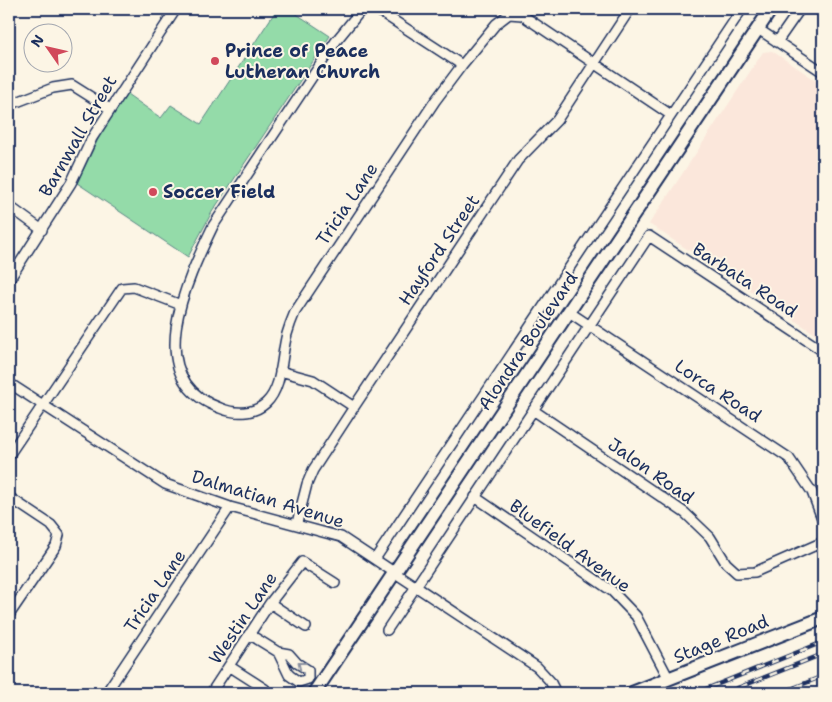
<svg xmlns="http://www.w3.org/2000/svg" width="832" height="702" viewBox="0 0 832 702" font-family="'Shantell Sans',sans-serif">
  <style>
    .built { fill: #fbe7db }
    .green { fill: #94dba9; stroke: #588584 }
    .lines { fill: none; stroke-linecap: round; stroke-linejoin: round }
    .street-casing { stroke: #1b2f5e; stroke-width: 12 }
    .secondary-casing { stroke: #1b2f5e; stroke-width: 16 }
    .street { stroke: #fcf5e5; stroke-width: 9 }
    .secondary { stroke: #fcf5e5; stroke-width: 12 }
    .rail-casing { stroke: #1b2f5e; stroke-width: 4.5 }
    .rail { stroke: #fcf5e5; stroke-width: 2.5; stroke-dasharray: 8; stroke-linecap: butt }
    .oneway { stroke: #8c92a2 }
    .poi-dot { fill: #d1495b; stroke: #fcf5e5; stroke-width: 2 }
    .labels { text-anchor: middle; stroke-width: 4; stroke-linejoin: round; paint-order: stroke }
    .poi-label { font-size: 18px; font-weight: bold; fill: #1b2f5e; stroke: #fcf5e5; text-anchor: start }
    .street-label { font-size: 18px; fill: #1b2f5e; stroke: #fcf5e5 }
  </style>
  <rect width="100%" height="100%" fill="#fcf5e5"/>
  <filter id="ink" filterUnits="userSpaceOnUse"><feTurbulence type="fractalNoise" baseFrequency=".02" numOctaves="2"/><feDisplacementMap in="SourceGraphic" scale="10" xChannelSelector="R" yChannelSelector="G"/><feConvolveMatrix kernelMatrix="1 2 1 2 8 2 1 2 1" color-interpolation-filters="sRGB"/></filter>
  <g filter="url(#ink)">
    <path class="built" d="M772,51L823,85V339L649,224L763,52Z"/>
    <path class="green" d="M277,9H289L330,36L212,212L188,257L77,183L101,133L127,94L161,118L171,105L201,124Z"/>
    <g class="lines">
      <g class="street-casing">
        <path id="street" d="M362,9L336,41L213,226C187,280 139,379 220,408C234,414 253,415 266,403C283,387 281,355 287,334C289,327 292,319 295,312L435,101L462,65
          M376,9L462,65L496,24L509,14L522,15L671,115
          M758,29L823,72
          M777,42L800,9
          M9,105L53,88L72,85L110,109
          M9,206L42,230
          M9,280L71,183L92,138L176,9
          M569,312L789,458L812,492L823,521
          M280,371L313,380L354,407
          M9,383L165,484L230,507L341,537L537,667L550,681L556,693
          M533,410L685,513L710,537L726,563L737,573L755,572L823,542
          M9,455L122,288L134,287L181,305
          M9,497L51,525L59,535L56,546L9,615
          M475,497L612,591L636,616L669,679
          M297,523L307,484L313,470L354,407L518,160L557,120L630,9
          M375,559L742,9
          M270,603L306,627
          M387,630L649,236L823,351
          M249,634L278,652L289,654L297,663L308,670V679
          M278,652L289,675L299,682L308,679
          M229,666L265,689
          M106,693L230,507
          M211,693L270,603L302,562L335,583"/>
      </g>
      <g class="secondary-casing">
        <path id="secondary" d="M314,693L771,9
          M632,693L823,618"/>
      </g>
      <use href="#street" class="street"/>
      <use href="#secondary" class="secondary"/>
      <g class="rail-casing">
        <path id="rail" d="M696,693L823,642
          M725,693L823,654
          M781,693L823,676"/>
      </g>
      <use href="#rail" class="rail"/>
    </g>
    <defs><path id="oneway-chevron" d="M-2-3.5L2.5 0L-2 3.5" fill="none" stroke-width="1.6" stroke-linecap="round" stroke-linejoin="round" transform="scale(1.25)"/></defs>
    <use class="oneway" href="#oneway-chevron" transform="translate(301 665) rotate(-142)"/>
  </g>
  <g class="poi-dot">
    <circle cx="215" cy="61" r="5"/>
    <circle cx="153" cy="192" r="5"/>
  </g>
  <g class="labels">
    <g class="poi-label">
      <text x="225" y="57">Prince of Peace<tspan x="225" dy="21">Lutheran Church</tspan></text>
      <text x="163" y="198">Soccer Field</text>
    </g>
    <g class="street-label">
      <text transform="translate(78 136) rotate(-60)" y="6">Barnwall Street</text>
      <text transform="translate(347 204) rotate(-56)" y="6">Tricia Lane</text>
      <text transform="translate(439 250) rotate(-56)" y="6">Hayford Street</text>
      <text transform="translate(745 280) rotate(33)" y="6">Barbata Road</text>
      <text transform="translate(528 341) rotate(-56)" y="6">Alondra Boulevard</text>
      <text transform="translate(718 391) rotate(33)" y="6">Lorca Road</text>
      <text transform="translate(651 471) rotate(35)" y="6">Jalon Road</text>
      <text transform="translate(268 499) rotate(17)" y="6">Dalmatian Avenue</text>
      <text transform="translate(570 546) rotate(36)" y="6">Bluefield Avenue</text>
      <text transform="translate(155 591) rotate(-56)" y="6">Tricia Lane</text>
      <text transform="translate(243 618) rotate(-56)" y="6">Westin Lane</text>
      <text transform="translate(721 639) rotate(-22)" y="6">Stage Road</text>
    </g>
  </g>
  <rect width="832" height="702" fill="none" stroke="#fcf5e5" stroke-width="30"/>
  <rect x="15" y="15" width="802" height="672" fill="none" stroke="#1b2f5e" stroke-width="2" filter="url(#ink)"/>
  <g transform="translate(48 48) rotate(304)"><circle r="24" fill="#fcf5e5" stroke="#a2a6af"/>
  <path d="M0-4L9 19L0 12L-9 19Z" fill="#d1495b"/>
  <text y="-8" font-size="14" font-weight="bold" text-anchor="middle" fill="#1b2f5e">N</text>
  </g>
</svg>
